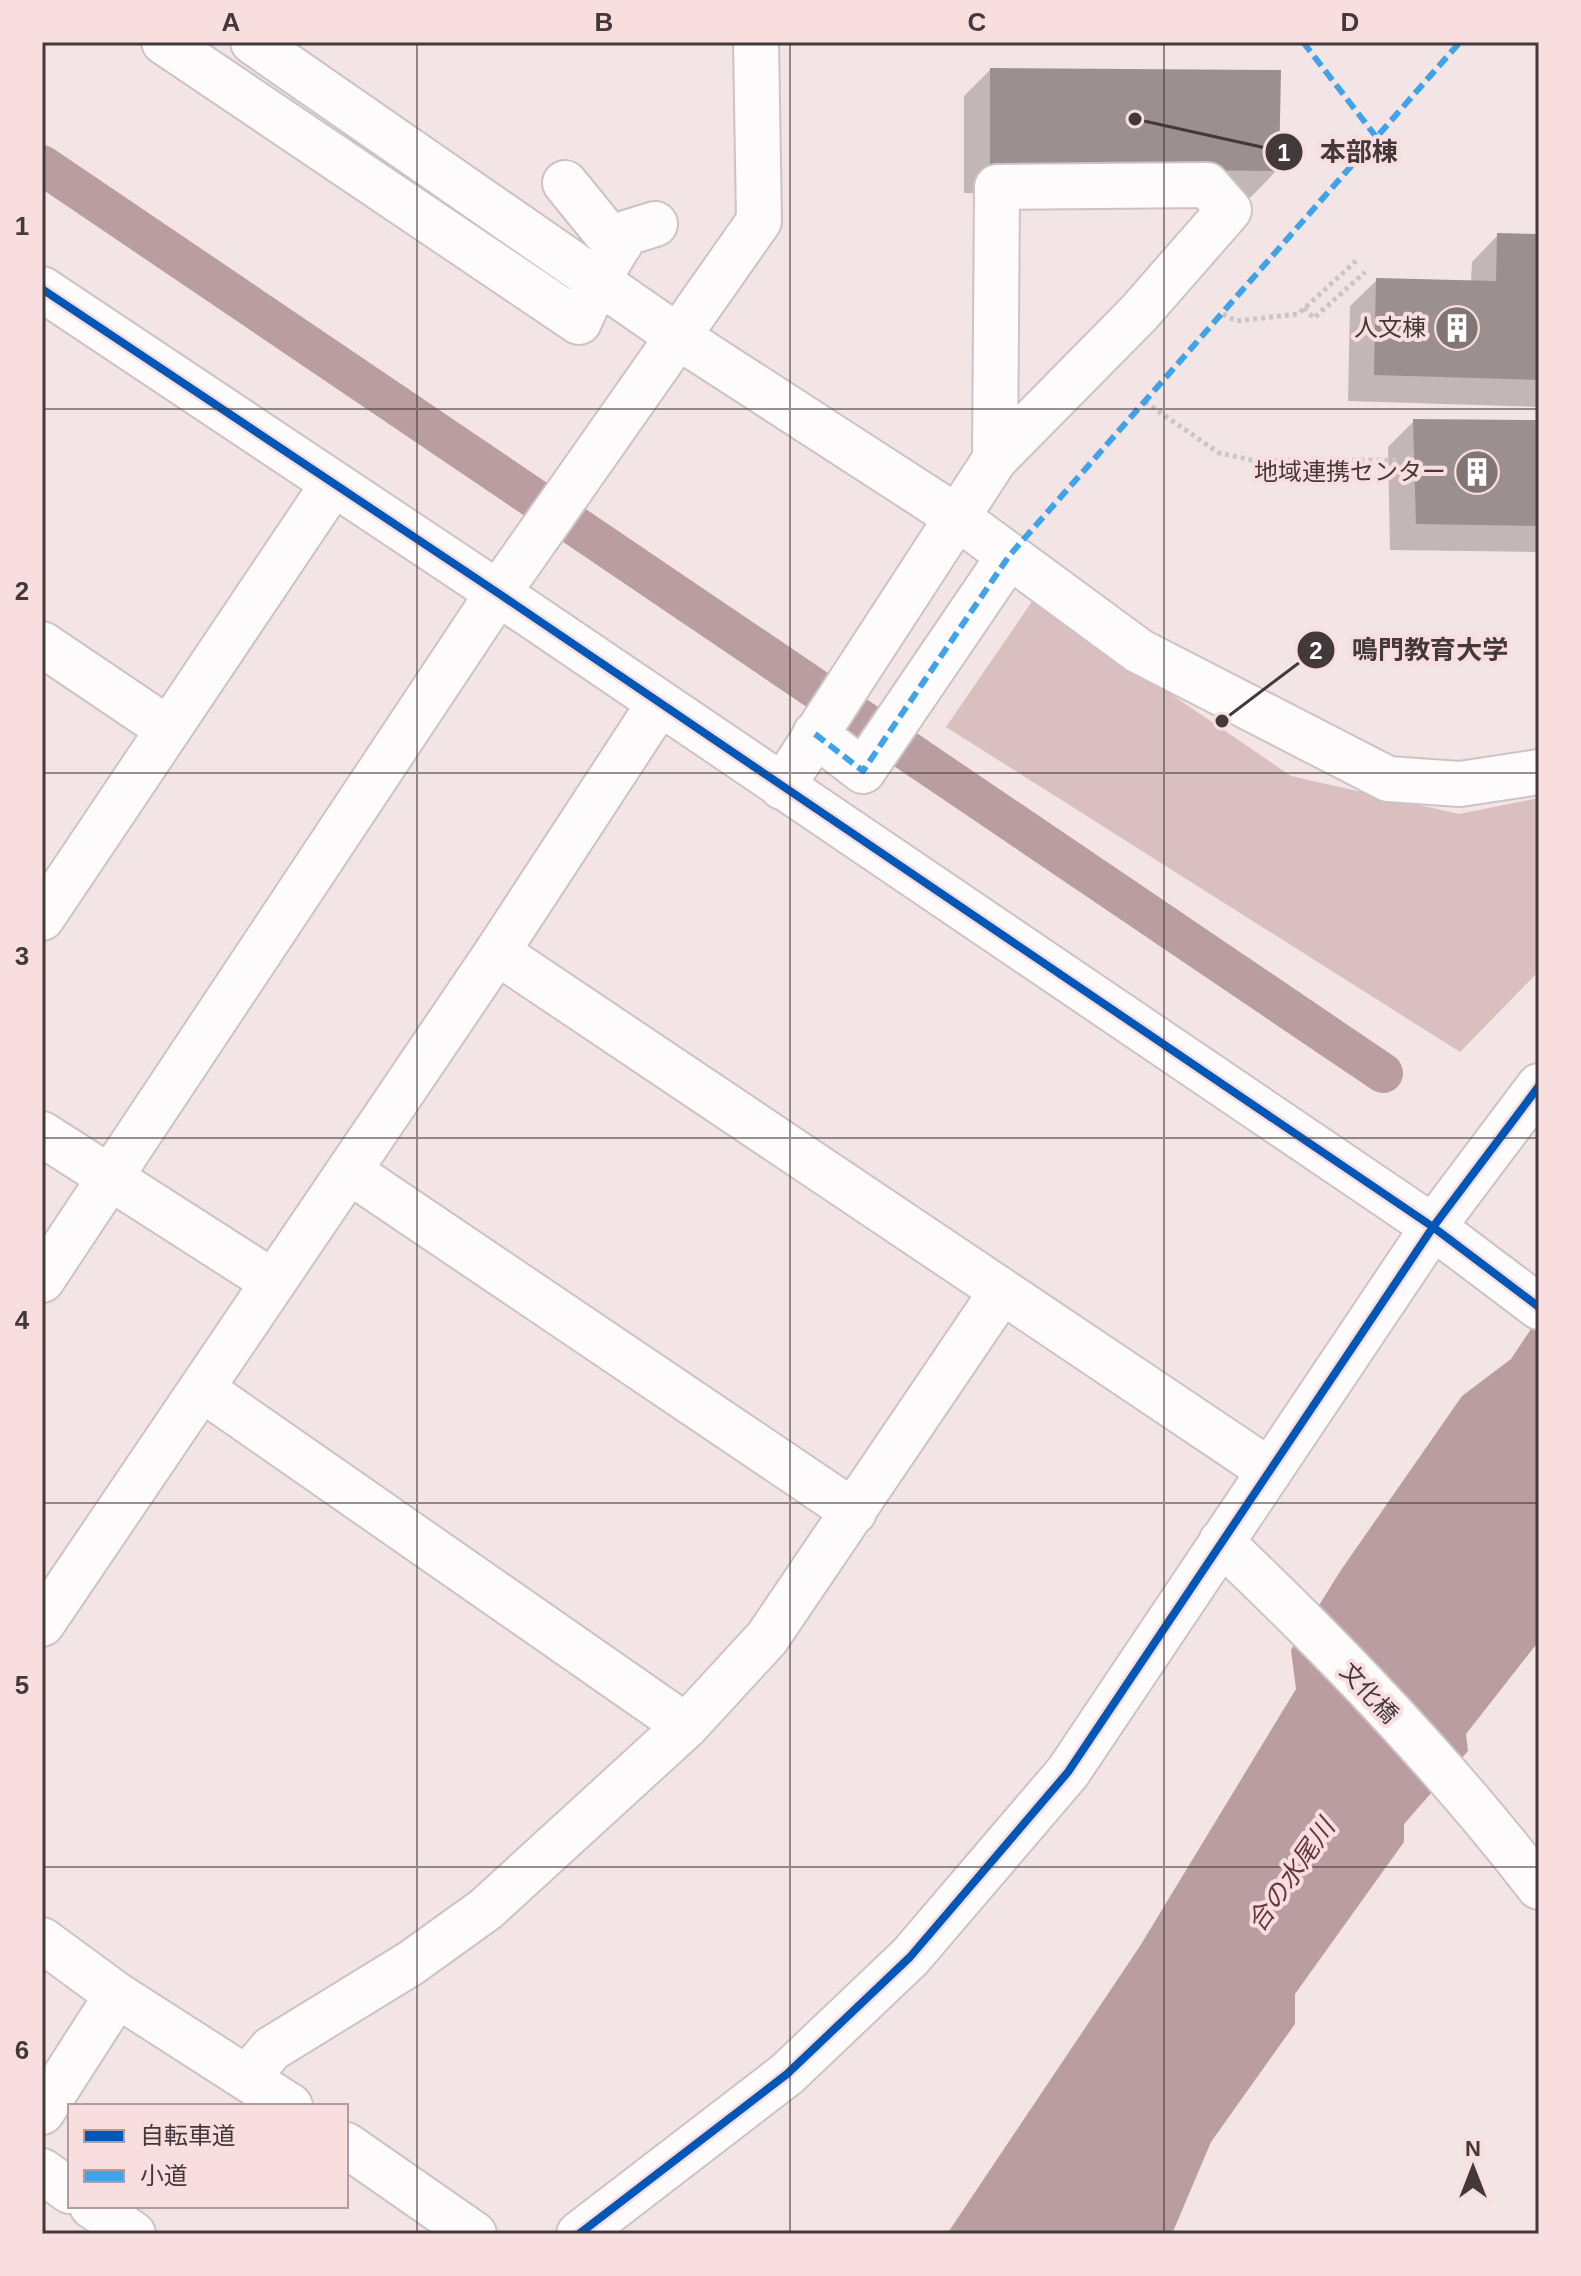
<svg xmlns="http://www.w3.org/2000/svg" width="1581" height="2276" viewBox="0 0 1581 2276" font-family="Helvetica,'Noto Sans JP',sans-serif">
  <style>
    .forest { fill: #dabfc1 }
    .water { fill: #ba9da0 }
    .shadow { fill: #0003 }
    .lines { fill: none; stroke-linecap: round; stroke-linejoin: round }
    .canal { stroke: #ba9da0; stroke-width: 40 }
    .building { fill: #9c8f90 }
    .minor-casing { stroke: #cec3c4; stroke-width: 48 }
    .path { stroke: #cbc6c6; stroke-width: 5; stroke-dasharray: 4 4; stroke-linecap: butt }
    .minor { stroke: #fdfbfb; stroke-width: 44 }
    .quiet { stroke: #3fa3ec; stroke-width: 6; stroke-dasharray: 12 6; stroke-linecap: butt }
    .cycleway-casing { stroke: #f9dee0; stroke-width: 13 }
    .cycleway { stroke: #0057b8; stroke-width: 8 }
    .grid { fill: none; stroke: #44393a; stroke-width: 2; stroke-opacity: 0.55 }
    .labels { text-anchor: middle; stroke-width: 8; stroke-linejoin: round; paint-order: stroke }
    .poi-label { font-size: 24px; fill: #44393a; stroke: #f9dee0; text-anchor: end }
    .street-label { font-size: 24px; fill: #44393a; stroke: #f9dee0 }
    .water-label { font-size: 26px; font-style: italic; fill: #68353c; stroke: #f9dee0 }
    .leader { fill: none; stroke: #44393a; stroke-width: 3 }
    .callout-dot { fill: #44393a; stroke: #f9dee0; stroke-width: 3 }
    .mark-label { font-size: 24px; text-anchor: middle; font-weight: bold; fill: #fff }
    .callout-label { font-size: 26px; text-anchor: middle; font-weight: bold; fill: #44393a; stroke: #f9dee0; stroke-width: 8; stroke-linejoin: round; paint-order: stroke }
    .neatline { fill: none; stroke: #44393a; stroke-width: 3 }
    .grid-label { font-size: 26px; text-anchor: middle; font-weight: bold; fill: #44393a }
  </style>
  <rect width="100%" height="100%" fill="#f3e4e5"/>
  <path class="forest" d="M1033,600L1291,776L1459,814L1539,798V971L1460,1052L946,727Z"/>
  <path class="water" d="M1539,1317V1641L1466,1734L1468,1751L1404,1824V1842L1295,1994V2024L1211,2142L1172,2234H947L1140,1946L1296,1689L1291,1650L1341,1570L1462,1396L1511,1359Z"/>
  <path class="shadow" d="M990,70L1277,170L1251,197L1128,195V202L1122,208L1086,209V195L964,193V96Z
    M1498,235L1539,236V407L1348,401L1350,306L1377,280L1471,282L1472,262Z
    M1414,421L1539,422V552L1390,550L1388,447Z"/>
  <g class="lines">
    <path class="canal" d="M42,165L1383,1073"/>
  </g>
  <path class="building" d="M990,68L1281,70L1279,171L990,168Z
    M1497,233L1539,234V380L1374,375L1376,278L1496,281Z
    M1413,419L1539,420V526L1416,524Z"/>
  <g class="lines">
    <g class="minor-casing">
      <path id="minor" d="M164,42L579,322L598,280L626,233L655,224
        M253,42L677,336L958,518L1139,651L1388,779L1460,784L1539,772
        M565,183L604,231L620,244
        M42,289L498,593L1433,1227L1539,1307
        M42,644L168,729
        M815,734L863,771L1009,556
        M782,787L995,459L1139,313L1229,210L1207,185L997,187L995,459
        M42,918L333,484
        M497,952L1270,1471
        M42,1134L273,1282
        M349,1171L854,1512
        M42,1280L498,593L759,221L756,42
        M202,1389L686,1726
        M1221,1542C1334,1649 1444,1764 1539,1887
        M42,1624L497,952L659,704
        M42,1940L117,1995L290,2106
        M248,2077L271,2049L411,1963L486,1909L686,1726L767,1638L1002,1291
        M42,2112L117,1995
        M346,2145L474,2234
        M42,2171L70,2191
        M92,2206L133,2234
        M579,2234L787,2074L910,1957L1068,1772L1433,1227L1539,1086"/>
    </g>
    <path class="path" d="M1304,308L1314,318L1365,272
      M1223,314L1236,321L1298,314L1356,261
      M1145,402L1219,453L1252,460H1399"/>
    <use href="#minor" class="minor"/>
    <path class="quiet" d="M1303,42L1377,138
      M815,734L863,771L1009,556L1460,42"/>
    <g class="cycleway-casing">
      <path id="cycleway" d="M42,289L498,593L1433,1227L1539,1307
        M579,2234L787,2074L910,1957L1068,1772L1433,1227L1539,1086"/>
    </g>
    <use href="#cycleway" class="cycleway"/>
  </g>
  <path class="grid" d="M417,42V2234M790,42V2234M1164,42V2234M42,409H1539M42,773H1539M42,1138H1539M42,1503H1539M42,1867H1539"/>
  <defs>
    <g id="building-disc" transform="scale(2.3)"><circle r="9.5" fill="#817576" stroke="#f9dee0"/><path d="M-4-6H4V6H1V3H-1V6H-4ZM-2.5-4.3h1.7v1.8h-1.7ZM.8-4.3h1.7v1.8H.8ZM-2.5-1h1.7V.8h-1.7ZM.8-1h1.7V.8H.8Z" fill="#fff"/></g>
  </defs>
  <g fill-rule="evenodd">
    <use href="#building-disc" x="1457" y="328"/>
    <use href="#building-disc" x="1477" y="472"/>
  </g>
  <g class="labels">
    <g class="poi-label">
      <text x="1426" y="336">人文棟</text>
      <text x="1446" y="480">地域連携センター</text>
    </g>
    <g class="street-label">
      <text transform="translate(1369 1693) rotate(47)" y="8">文化橋</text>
    </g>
    <g class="water-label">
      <text transform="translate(1291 1875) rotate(-55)" y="9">合の水尾川</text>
    </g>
  </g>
  <path class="leader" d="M1135 119L1284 152M1222 721L1316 650"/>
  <g class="callout-dot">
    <circle cx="1135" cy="119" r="8"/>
    <circle cx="1222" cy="721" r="8"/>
    <circle cx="1284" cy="152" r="20"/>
    <circle cx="1316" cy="650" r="20"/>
  </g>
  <g class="mark-label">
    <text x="1284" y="161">1</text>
    <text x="1316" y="659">2</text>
  </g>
  <g class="callout-label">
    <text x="1359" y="161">本部棟</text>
    <text x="1430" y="659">鳴門教育大学</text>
  </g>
  <rect width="1581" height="2276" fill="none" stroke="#f9dee0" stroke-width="88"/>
  <rect x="68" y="2104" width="280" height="104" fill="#f9dee0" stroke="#b19c9e" stroke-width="2"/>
  <rect x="84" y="2130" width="40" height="12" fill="#0057b8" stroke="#b19c9e" stroke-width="2"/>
  <text x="140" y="2144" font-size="24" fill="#44393a">自転車道</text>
  <rect x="84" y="2170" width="40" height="12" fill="#3fa3ec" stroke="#b19c9e" stroke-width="2"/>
  <text x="140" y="2184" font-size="24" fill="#44393a">小道</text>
  <g transform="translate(1473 2168)" stroke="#f9dee0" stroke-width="6" paint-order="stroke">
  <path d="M0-6L14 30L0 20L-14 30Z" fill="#44393a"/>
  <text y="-12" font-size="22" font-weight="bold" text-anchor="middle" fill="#44393a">N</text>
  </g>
  <rect x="44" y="44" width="1493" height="2188" class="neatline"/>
  <g class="grid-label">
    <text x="231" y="31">A</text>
    <text x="604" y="31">B</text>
    <text x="977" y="31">C</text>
    <text x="1350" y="31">D</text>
    <text x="22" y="235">1</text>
    <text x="22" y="600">2</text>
    <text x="22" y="965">3</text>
    <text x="22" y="1329">4</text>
    <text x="22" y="1694">5</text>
    <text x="22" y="2059">6</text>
  </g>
</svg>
